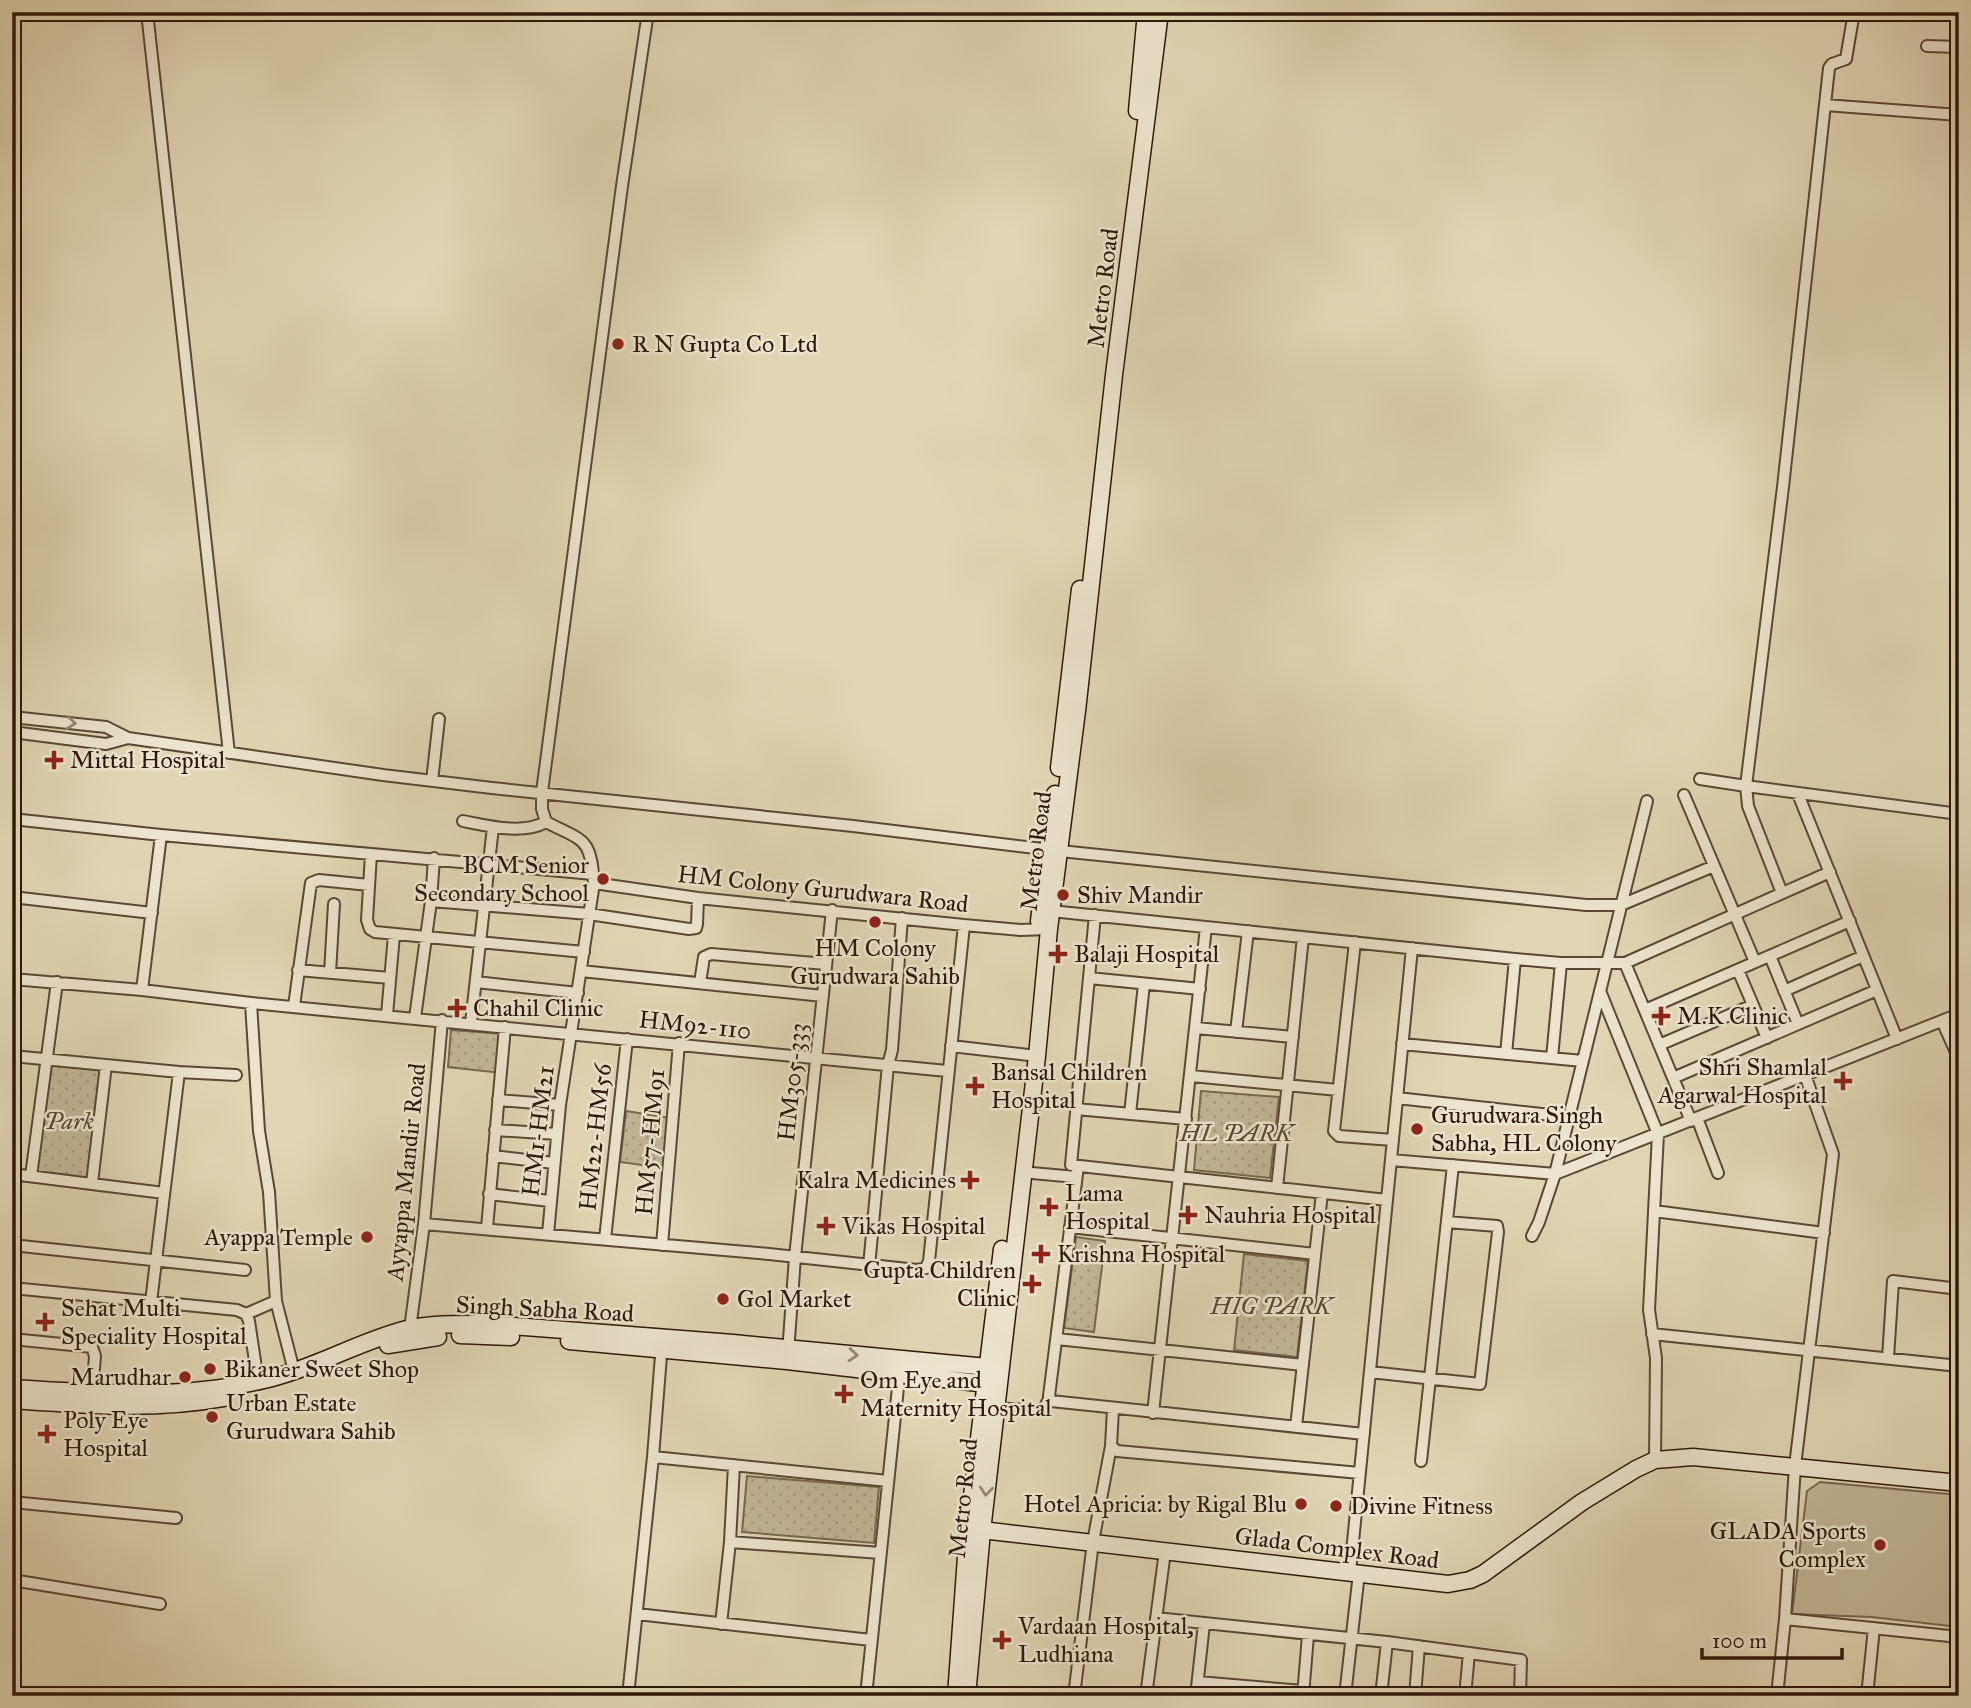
<svg xmlns="http://www.w3.org/2000/svg" width="1971" height="1708" viewBox="0 0 1971 1708" font-family="'IM FELL Great Primer',serif">
  <style>
    .grass { fill: url(#grass-dots); stroke: #786751; stroke-width: 2 }
    .garden { fill: #c2b697; stroke: #786751; stroke-width: 2 }
    .lines { fill: none; stroke-linecap: round; stroke-linejoin: round }
    .street-casing { stroke: #5a4835; stroke-width: 14 }
    .secondary-casing { stroke: #2d180b; stroke-width: 19 }
    .street { stroke: #ece4ce; stroke-width: 10 }
    .secondary { stroke: #ece4ce; stroke-width: 16 }
    .oneway { stroke: #968876 }
    .poi-dot { fill: #8f2418; stroke: #ece4ce; stroke-width: 2.5 }
    .labels { text-anchor: middle; stroke-width: 5; stroke-linejoin: round; paint-order: stroke }
    .street-label { font-size: 24px; fill: #2d180b; stroke: #ece4ce }
    .poi-label { font-size: 24px; fill: #2d180b; stroke: #ece4ce; text-anchor: start }
    .park-label { font-size: 24px; font-style: italic; fill: #5a4735; stroke: #ece4ce }
  </style>
  <defs>
    <pattern id="grass-dots" width="8" height="8" patternUnits="userSpaceOnUse" patternTransform="scale(1.75)"><rect width="8" height="8" fill="#c2b697"/><path d="M2 2h.1M6 6h.1" fill="none" stroke="#a79c81" stroke-width="1.8" stroke-linecap="round"/></pattern>
  </defs>
  <rect width="100%" height="100%" fill="#e1d6b4"/>
  <filter id="stains"><feTurbulence type="fractalNoise" baseFrequency=".00286" numOctaves="4"/><feColorMatrix values="0 0 0 0 .2 0 0 0 0 .09 0 0 0 0 .02 0 0 0 .5 -.17"/></filter>
  <radialGradient id="worn" r=".72"><stop offset=".6" stop-color="#630" stop-opacity="0"/><stop offset="1" stop-color="#630" stop-opacity=".3"/></radialGradient>
  <path class="grass" d="M451,1030L505,1034L501,1073L448,1067Z
    M49,1062L102,1068L89,1180L36,1172Z
    M1201,1091L1279,1097L1270,1178L1194,1170Z
    M626,1111L671,1118L665,1168L620,1162Z
    M1076,1237L1105,1241L1094,1332L1064,1328Z
    M1244,1254L1308,1261L1297,1357L1234,1350Z
    M747,1476L879,1487L874,1543L742,1532Z"/>
  <path class="garden" d="M1820,1482L1959,1495V1627L1871,1617L1792,1614L1807,1491Z"/>
  <g class="lines">
    <g class="street-casing">
      <path id="street" d="M147,12L229,753
        M1854,12L1846,59L1832,64L1829,68L1783,487L1746,786L1959,814
        M1927,46L1959,47
        M1825,105L1959,115
        M12,717L106,727L128,738L383,775L492,788L853,826L1060,851L1586,905H1621L1714,866
        M12,732L106,744L128,738
        M1700,779L1746,786L1748,806L1782,893
        M432,781L439,719
        M1798,794L1897,1039
        M1684,795L1755,962
        M12,819L161,835L593,874
        M463,821C489,826 522,835 546,822
        M371,854L367,920L370,929L375,932L584,952
        M594,883L698,898L964,925L1020,930L1049,929
        M12,897L152,913
        M431,901L589,914L689,929L696,928L697,924L698,898
        M1051,911L1515,959L1561,963H1625L1830,872
        M1095,915L1071,1165L1387,1200
        M1355,942L1334,1131L1339,1136L1393,1140
        M1770,956L1798,1024
        M1625,963L1691,1121
        M298,970L390,978
        M1738,970L1767,1038
        M581,971L823,996
        M330,973L334,904
        M1089,978L1200,989
        M12,979L142,990L251,1003L947,1071
        M476,982L578,993
        M700,983L704,957L711,954L826,964
        M142,990L161,835
        M1600,991L1658,1134L1649,1310L1656,1358L1655,1460
        M1784,991L1863,956
        M294,1006L311,883L319,880L369,885
        M1645,1010L1850,921
        M387,1015L394,935
        M415,1018L431,901L434,858
        M1942,1021L1959,1059
        M471,1023L493,827
        M1196,1028L1293,1037
        M1236,1032L1248,931
        M1402,1044L1583,1061
        M1659,1045L1753,1005
        M951,1046L1037,1056
        M1506,1054L1515,959
        M12,1056L179,1072L236,1075
        M1552,1058L1561,963
        M1191,1076L1338,1090
        M1673,1078L1877,990
        M1397,1098L1569,1117
        M498,1100L560,1105
        M1076,1109L1186,1119
        M1130,1114L1144,984
        M1697,1118L1718,1173
        M495,1130L557,1134
        M493,1156L554,1163
        M1391,1160L1555,1174L1959,1014
        M1078,1166L1049,1396L1051,1401L1364,1434
        M1021,1172L1076,1177
        M12,1174L164,1193
        M31,1176L57,982
        M92,1183L106,1065
        M1277,1188L1303,937
        M489,1194L550,1201
        M1654,1211L1824,1233
        M424,1224L769,1254L917,1270L926,1268L929,1261L964,925
        M1070,1227L1315,1254
        M487,1228L505,1027
        M548,1234L560,1105L594,883C590,837 585,842 546,822L542,809V792L622,186L648,12
        M1532,1236L1539,1222L1555,1174L1647,801
        M605,1239L627,1039
        M12,1245L245,1270
        M662,1245L679,1043
        M869,1266L888,1065L892,1050L902,918
        M12,1288L237,1310L246,1314L276,1301L269,1192L259,1131L251,1003
        M276,1301L294,1371
        M151,1302L179,1072
        M246,1314L249,1321L258,1381
        M410,1329L424,1224L442,1020
        M1652,1334L1959,1366
        M12,1339L92,1347L95,1356L92,1393
        M1057,1339L1303,1365
        M788,1353L795,1257L832,910
        M1888,1358L1893,1281L1959,1289
        M1370,1372L1480,1384L1498,1232L1497,1226L1447,1222
        M995,1408L1043,1411L1049,1399
        M1113,1409L1111,1446L1117,1451L1360,1473
        M1153,1413L1206,927
        M1296,1427L1322,1193
        M653,1457L888,1481
        M1421,1461L1453,1165
        M12,1502L176,1518
        M730,1542L881,1553
        M1350,1572L1412,948
        M12,1580L160,1604
        M637,1614L871,1640
        M1156,1618L1387,1642L1521,1660L1520,1696
        M1785,1619L1959,1637
        M721,1624L730,1542L734,1465
        M1198,1682L1303,1691
        M866,1694H961
        M628,1696L653,1457L662,1343
        M866,1696L900,1368
        M1074,1696L1093,1542L1111,1446
        M1146,1696L1165,1551
        M1196,1696L1204,1624
        M1303,1696L1308,1635
        M1345,1696L1359,1573
        M1381,1696L1387,1642
        M1415,1696L1419,1646
        M1465,1696L1469,1653
        M1777,1696L1785,1619L1795,1466L1833,1154L1805,1075
        M1867,1696L1874,1628"/>
    </g>
    <g class="secondary-casing">
      <path id="secondary" d="M1137,111L1146,12
        M1059,768L1080,589
        M1039,921L1055,794
        M460,1335L511,1337
        M569,1341L787,1361L996,1385
        M388,1345L438,1337
        M12,1388C100,1394 186,1400 272,1378C319,1366 360,1341 407,1329C433,1323 461,1324 487,1324L733,1343L998,1368
        M12,1400C83,1405 154,1411 224,1398
        M973,1529L1448,1584L1470,1580L1483,1574L1582,1502L1636,1469L1655,1460L1693,1457L1959,1483
        M956,1696L968,1529L1002,1249
        M967,1696L982,1531L1037,1056L1049,929L1077,711L1114,375L1160,12"/>
    </g>
    <use href="#street" class="street"/>
    <use href="#secondary" class="secondary"/>
  </g>
  <defs><path id="oneway-chevron" d="M-2-3.5L2.5 0L-2 3.5" fill="none" stroke-width="1.6" stroke-linecap="round" stroke-linejoin="round" transform="scale(1.75)"/></defs>
  <g class="oneway">
    <use href="#oneway-chevron" transform="translate(71 723) rotate(7)"/>
    <use href="#oneway-chevron" transform="translate(853 1355) rotate(5)"/>
    <use href="#oneway-chevron" transform="translate(986 1491) rotate(96)"/>
  </g>
  <g class="poi-dot">
    <circle cx="618" cy="344" r="7"/>
    <path d="M50.5 749.5h7v7h7v7h-7v7h-7v-7h-7v-7h7z"/>
    <circle cx="603" cy="879" r="7"/>
    <circle cx="1063" cy="895" r="7"/>
    <circle cx="875" cy="922" r="7"/>
    <path d="M1054.5 943.5h7v7h7v7h-7v7h-7v-7h-7v-7h7z"/>
    <path d="M453.5 997.5h7v7h7v7h-7v7h-7v-7h-7v-7h7z"/>
    <path d="M1657.5 1005.5h7v7h7v7h-7v7h-7v-7h-7v-7h7z"/>
    <path d="M1839.5 1070.5h7v7h7v7h-7v7h-7v-7h-7v-7h7z"/>
    <path d="M971.5 1075.5h7v7h7v7h-7v7h-7v-7h-7v-7h7z"/>
    <circle cx="1417" cy="1129" r="7"/>
    <path d="M966.5 1169.5h7v7h7v7h-7v7h-7v-7h-7v-7h7z"/>
    <path d="M1045.5 1196.5h7v7h7v7h-7v7h-7v-7h-7v-7h7z"/>
    <path d="M1184.5 1204.5h7v7h7v7h-7v7h-7v-7h-7v-7h7z"/>
    <path d="M822.5 1215.5h7v7h7v7h-7v7h-7v-7h-7v-7h7z"/>
    <circle cx="367" cy="1237" r="7"/>
    <path d="M1037.5 1243.5h7v7h7v7h-7v7h-7v-7h-7v-7h7z"/>
    <path d="M1028.5 1273.5h7v7h7v7h-7v7h-7v-7h-7v-7h7z"/>
    <circle cx="723" cy="1299" r="7"/>
    <path d="M41.5 1311.5h7v7h7v7h-7v7h-7v-7h-7v-7h7z"/>
    <circle cx="210" cy="1369" r="7"/>
    <circle cx="185" cy="1377" r="7"/>
    <path d="M840.5 1383.5h7v7h7v7h-7v7h-7v-7h-7v-7h7z"/>
    <circle cx="212" cy="1417" r="7"/>
    <path d="M43.5 1423.5h7v7h7v7h-7v7h-7v-7h-7v-7h7z"/>
    <circle cx="1301" cy="1504" r="7"/>
    <circle cx="1336" cy="1506" r="7"/>
    <circle cx="1880" cy="1545" r="7"/>
    <path d="M998.5 1629.5h7v7h7v7h-7v7h-7v-7h-7v-7h7z"/>
  </g>
  <g class="labels">
    <g class="street-label">
      <text transform="translate(1103 288) rotate(-83)" y="8">Metro Road</text>
      <text transform="translate(1036 851) rotate(-83)" y="8">Metro Road</text>
      <text transform="translate(823 889) rotate(6)" y="8">HM Colony Gurudwara Road</text>
      <text transform="translate(695 1025) rotate(6)" y="8">HM92-110</text>
      <text transform="translate(792 1082) rotate(-84)" y="8">HM305-333</text>
      <text transform="translate(538 1131) rotate(-83)" y="8">HM1-HM21</text>
      <text transform="translate(595 1137) rotate(-84)" y="8">HM22-HM56</text>
      <text transform="translate(650 1142) rotate(-85)" y="8">HM57-HM91</text>
      <text transform="translate(406 1172) rotate(-84)" y="8">Ayyappa Mandir Road</text>
      <text transform="translate(545 1309) rotate(3)" y="8">Singh Sabha Road</text>
      <text transform="translate(963 1498) rotate(-84)" y="8">Metro Road</text>
      <text transform="translate(1337 1548) rotate(7)" y="8">Glada Complex Road</text>
    </g>
    <g class="poi-label">
      <text x="632" y="352">R N Gupta Co Ltd</text>
      <text x="70" y="768">Mittal Hospital</text>
      <text x="589" y="873" text-anchor="end">BCM Senior<tspan x="589" dy="28">Secondary School</tspan></text>
      <text x="1077" y="903">Shiv Mandir</text>
      <text x="875" y="956" text-anchor="middle">HM Colony<tspan x="875" dy="28">Gurudwara Sahib</tspan></text>
      <text x="1074" y="962">Balaji Hospital</text>
      <text x="473" y="1016">Chahil Clinic</text>
      <text x="1677" y="1024">M.K Clinic</text>
      <text x="1827" y="1075" text-anchor="end">Shri Shamlal<tspan x="1827" dy="28">Agarwal Hospital</tspan></text>
      <text x="991" y="1080">Bansal Children<tspan x="991" dy="28">Hospital</tspan></text>
      <text x="1431" y="1123">Gurudwara Singh<tspan x="1431" dy="28">Sabha, HL Colony</tspan></text>
      <text x="956" y="1188" text-anchor="end">Kalra Medicines</text>
      <text x="1065" y="1201">Lama<tspan x="1065" dy="28">Hospital</tspan></text>
      <text x="1204" y="1223">Nauhria Hospital</text>
      <text x="842" y="1234">Vikas Hospital</text>
      <text x="353" y="1245" text-anchor="end">Ayappa Temple</text>
      <text x="1057" y="1262">Krishna Hospital</text>
      <text x="1016" y="1278" text-anchor="end">Gupta Children<tspan x="1016" dy="28">Clinic</tspan></text>
      <text x="737" y="1307">Gol Market</text>
      <text x="61" y="1316">Sehat Multi<tspan x="61" dy="28">Speciality Hospital</tspan></text>
      <text x="224" y="1377">Bikaner Sweet Shop</text>
      <text x="171" y="1385" text-anchor="end">Marudhar</text>
      <text x="860" y="1388">Om Eye and<tspan x="860" dy="28">Maternity Hospital</tspan></text>
      <text x="226" y="1411">Urban Estate<tspan x="226" dy="28">Gurudwara Sahib</tspan></text>
      <text x="63" y="1428">Poly Eye<tspan x="63" dy="28">Hospital</tspan></text>
      <text x="1287" y="1512" text-anchor="end">Hotel Apricia: by Rigal Blu</text>
      <text x="1350" y="1514">Divine Fitness</text>
      <text x="1866" y="1539" text-anchor="end">GLADA Sports<tspan x="1866" dy="28">Complex</tspan></text>
      <text x="1018" y="1634">Vardaan Hospital,<tspan x="1018" dy="28">Ludhiana</tspan></text>
    </g>
    <g class="park-label">
      <text x="69" y="1129">Park</text>
      <text x="1236" y="1141">HL PARK</text>
      <text x="1271" y="1314">HIG PARK</text>
    </g>
  </g>
  <rect width="1971" height="1708" fill="none" stroke="#e1d6b4" stroke-width="42"/>
  <rect x="14" y="14" width="1943" height="1680" fill="none" stroke="#2d180b" stroke-width="3.5"/>
  <rect x="21" y="21" width="1929" height="1666" fill="none" stroke="#2d180b" stroke-width="2"/>
  <path d="M1702 1648v10h140v-10" fill="none" stroke="#2d180b" stroke-width="3.5"/>
  <text x="1712" y="1648" font-size="21" fill="#2d180b" stroke="#ece4ce" stroke-width="5" paint-order="stroke">100 m</text>
  <rect width="100%" height="100%" filter="url(#stains)"/>
  <rect width="100%" height="100%" fill="url(#worn)"/>
</svg>
